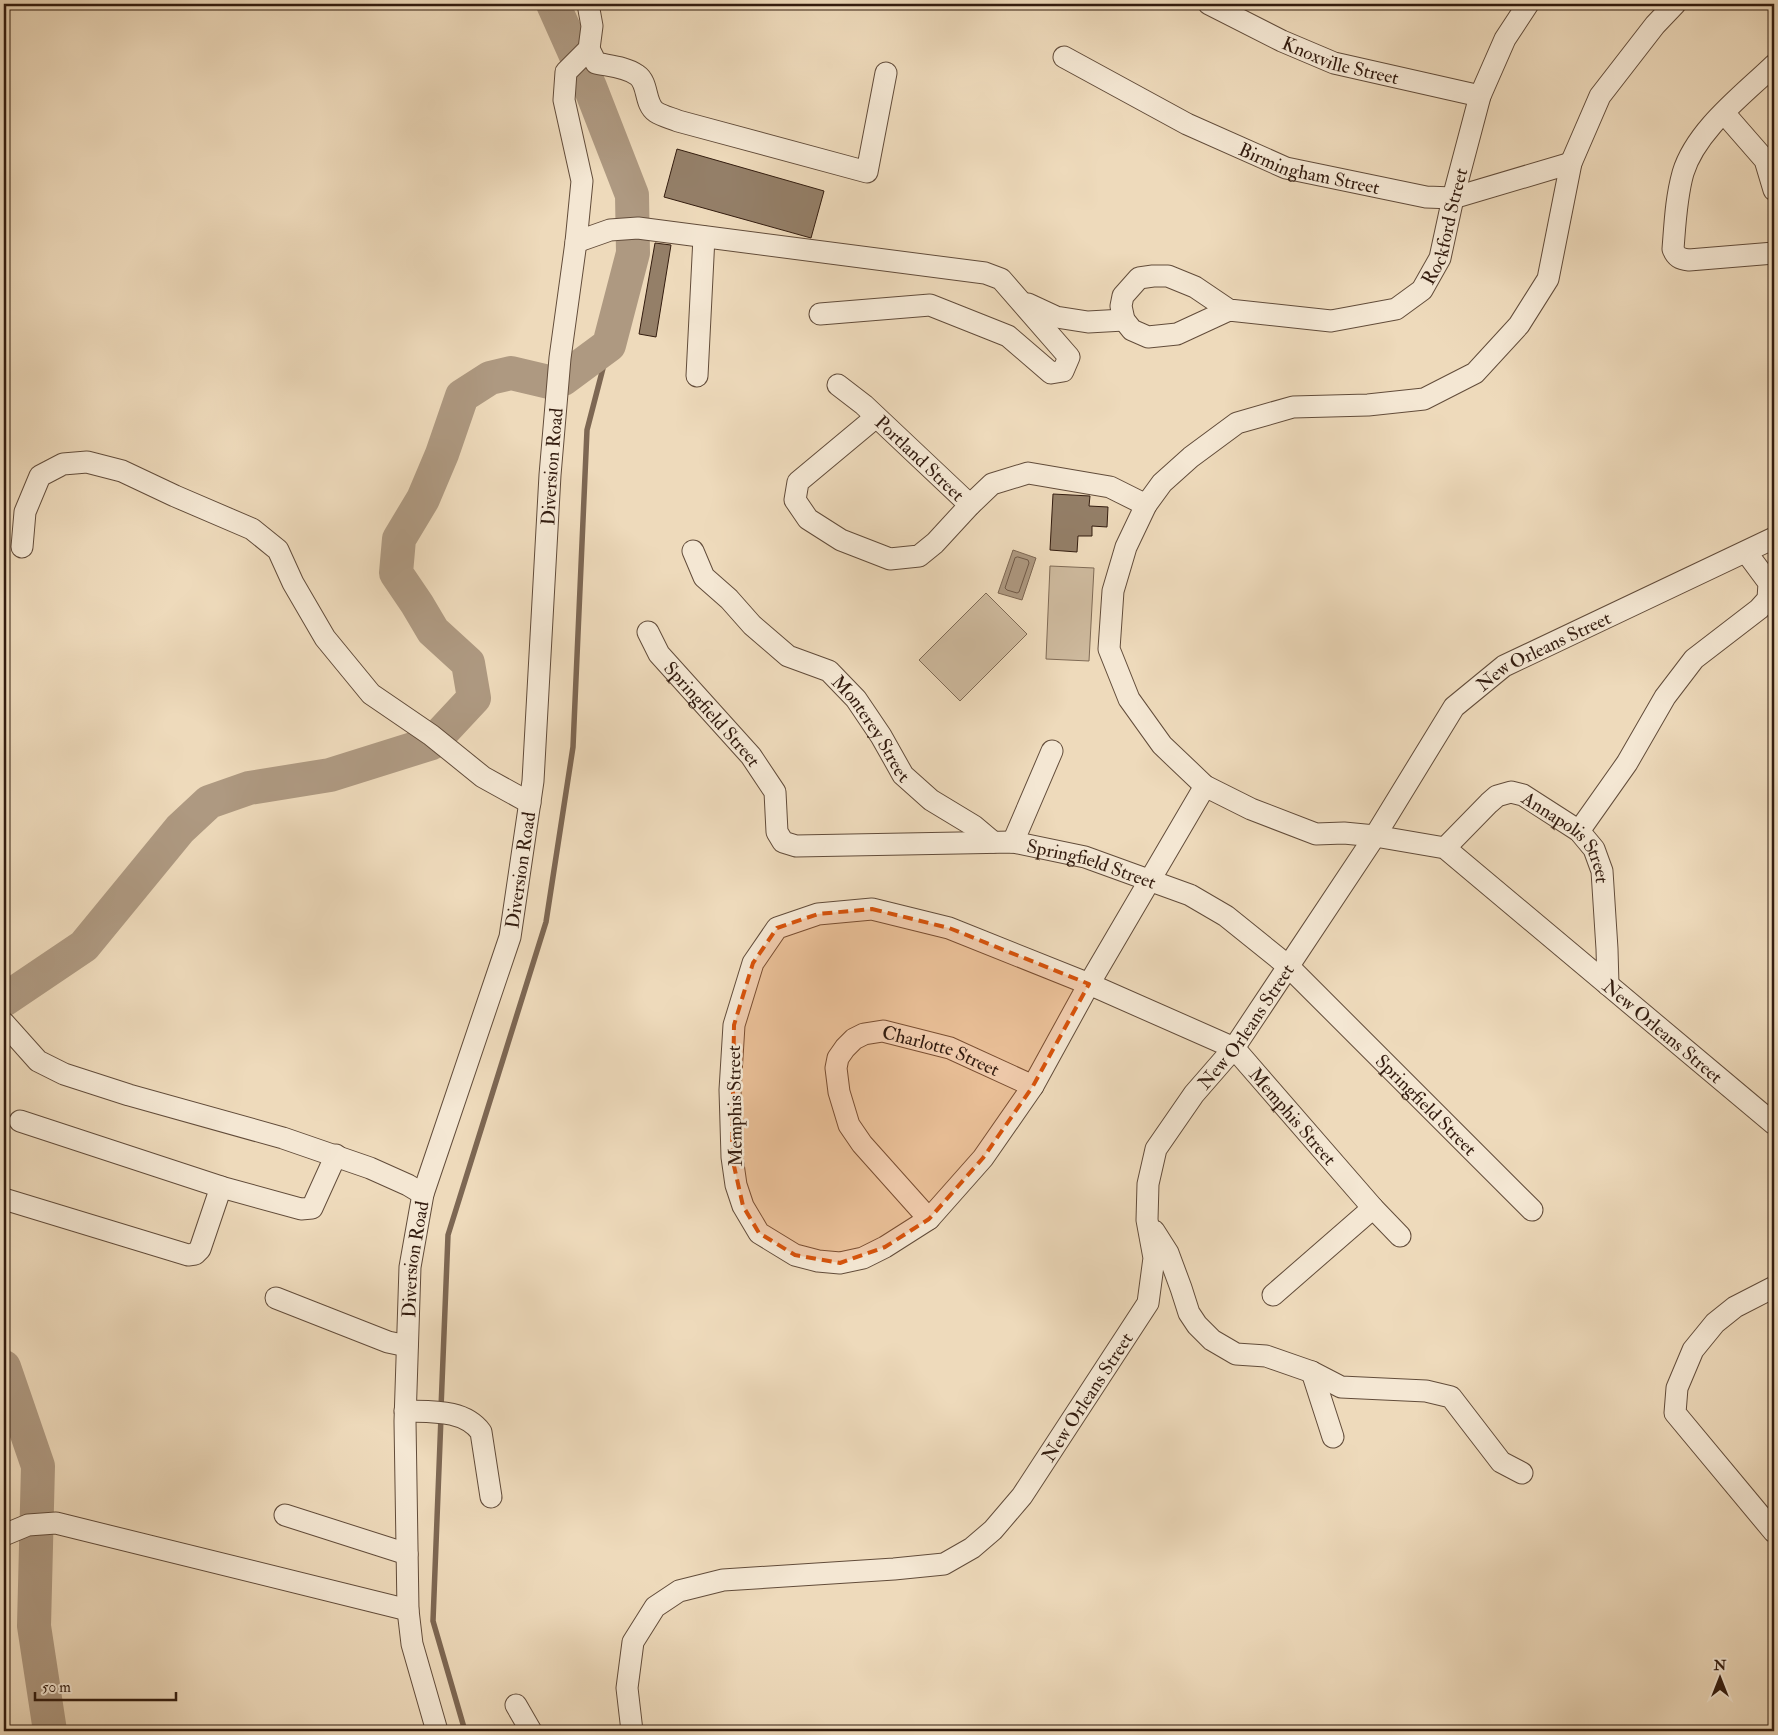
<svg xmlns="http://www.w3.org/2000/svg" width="1778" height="1735" viewBox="0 0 1778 1735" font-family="'IM FELL Double Pica',serif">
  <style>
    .green { fill: #ceba9e; stroke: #806b56 }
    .water { fill: #ae9981; stroke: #7d6753 }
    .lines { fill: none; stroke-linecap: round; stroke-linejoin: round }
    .shore { stroke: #705a48; stroke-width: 1 }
    .stream { stroke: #7d6753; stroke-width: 5.5 }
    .river { stroke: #ae9981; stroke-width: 34 }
    .building { fill: #947f68; stroke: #331c0f }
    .minor-casing { stroke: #624c3a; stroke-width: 23 }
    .minor { stroke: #f4e7d3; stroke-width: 21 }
    .marked { fill: #d6530c; fill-opacity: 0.2; stroke: #d6530c; stroke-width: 4; stroke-dasharray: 10 6; stroke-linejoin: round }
    .labels { text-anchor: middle; stroke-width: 5; stroke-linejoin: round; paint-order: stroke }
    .street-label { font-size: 19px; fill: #331c0f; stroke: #f4e7d3 }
  </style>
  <rect width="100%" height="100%" fill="#eedabb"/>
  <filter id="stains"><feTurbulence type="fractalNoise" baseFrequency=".004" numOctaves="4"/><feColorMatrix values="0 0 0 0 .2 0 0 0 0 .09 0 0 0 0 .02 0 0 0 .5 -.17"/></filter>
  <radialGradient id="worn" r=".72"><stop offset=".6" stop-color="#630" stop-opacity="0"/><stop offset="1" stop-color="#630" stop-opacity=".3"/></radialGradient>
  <path class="green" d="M1050,566L1094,568L1089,661L1046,659Z
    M986,593L1027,634L960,701L919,660Z"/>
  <path class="water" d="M1013,550L1036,558L1022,600L998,593Z"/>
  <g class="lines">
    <path class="shore" d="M1018,557L1028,560L1029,563L1019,592L1017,593L1007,590L1005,588L1015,558Z"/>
    <path class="stream" d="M441,1408L448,1235L546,922L573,747L587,430L609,345
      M441,1417L433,1621L465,1731"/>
    <path class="river" d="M553,4L590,87L632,195L633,253L609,345L563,379
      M4,1000L84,946L180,829L209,802L249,788L330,775L432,743L474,698L468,663L433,631L417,604L396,573L399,539L423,499L442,454L462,396L490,378L511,373L549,382
      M4,1367L38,1466L34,1626L50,1731"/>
  </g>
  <path class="building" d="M677,149L824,191L811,238L664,197Z
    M655,243L671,245L656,337L639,334Z
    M1053,494L1090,496L1089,506L1108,507L1107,527L1092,526V536H1078L1077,552L1050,550Z"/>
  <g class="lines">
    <g class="minor-casing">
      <g id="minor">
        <path id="s1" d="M1209,4L1282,41L1334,63L1480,96"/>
        <path id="s2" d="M1675,4L1655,25L1600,96L1571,163L1548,279L1519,325L1475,373L1424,399L1368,405L1293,407L1237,423L1191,457L1162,483L1146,505L1126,547L1113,591L1109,649L1129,699L1162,745L1205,786L1251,809L1316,834L1344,833L1375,836L1445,848L1774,1124"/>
        <path d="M589,49L596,63C609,66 626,67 637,75C649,83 644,104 656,112C662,116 671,118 678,121L867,172L886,73"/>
        <path id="s3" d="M1064,57L1187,124L1286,168L1426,197L1453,198L1571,163"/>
        <path d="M1774,65C1743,95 1696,130 1683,173C1676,198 1675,224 1673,249C1676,257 1680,259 1689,260L1774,253"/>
        <path d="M1724,113L1765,160L1774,190"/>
        <path d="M576,242L610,230L638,228L985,273L1001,279L1069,357L1063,371L1051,373L1008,336L930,305L820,314"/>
        <path d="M1028,304L1056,317L1088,322L1124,320"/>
        <path id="s4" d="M1229,310L1177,334L1148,337L1132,330L1124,320L1121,306L1123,296L1139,278L1153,276H1168L1195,287L1229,310L1331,321L1396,309L1422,290L1440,258L1453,198L1480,96L1505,39L1528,4"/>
        <path d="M697,376L704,237"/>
        <path id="s5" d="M838,385L864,405L970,505L992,484L1028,473L1110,487L1146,505"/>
        <path d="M876,417L798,482L795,500L808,519L841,540L890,559L919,556L935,543L970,505"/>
        <path d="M22,547L25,512L40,476L63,464L87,462L122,471L175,496L252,529L278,550L293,583L325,638L371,694L431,735L483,777L530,803"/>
        <path id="s6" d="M693,551L704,577L729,599L752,625L788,656L829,671L856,699L881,736L903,775L931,800L974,826L993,842"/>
        <path id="s7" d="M648,632L659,654L751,756L775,792L777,832L783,842L796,846L1013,842L1085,857L1190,895L1226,916L1288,966L1532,1210"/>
        <path id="s8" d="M1205,786L1089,984L1033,1086L983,1158L929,1219L885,1247L863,1258L840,1263L818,1261L795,1255L759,1233L743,1206L736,1185L732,1157L730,1090L734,1025L753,963L777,928L818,914L872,909L949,928L1089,984L1234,1048L1373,1208L1400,1236"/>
        <path d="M1579,831L1627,763L1665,697L1694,659L1759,609L1768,599L1769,583L1746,552"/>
        <path d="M1013,842L1052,751"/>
        <path id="s9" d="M1445,848L1489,803L1497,796L1511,792L1523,795L1579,831L1594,849L1602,871L1607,949L1608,985"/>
        <path d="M4,1023L38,1061L64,1074L129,1095L283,1138L370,1168L408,1185L423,1194"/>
        <path d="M20,1121L221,1187L301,1209L312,1208L336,1155"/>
        <path d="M4,1199L188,1255L195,1254L200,1249L221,1187"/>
        <path id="s10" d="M929,1219L862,1144L849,1125L839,1092L836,1068L838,1058L845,1048L854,1039L864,1034L883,1031L950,1048L1033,1086"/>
        <path d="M1154,1231L1168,1253L1181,1288L1189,1313L1197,1325L1212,1340L1236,1354L1266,1356L1312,1372L1341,1387L1426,1391L1451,1397L1501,1462L1522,1473"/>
        <path d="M1774,1287L1735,1307L1715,1323L1693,1350L1677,1388L1675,1413L1774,1532"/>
        <path d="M1273,1295L1373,1208"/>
        <path d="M276,1298L388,1342L407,1346"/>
        <path d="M1312,1372L1333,1437"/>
        <path d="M405,1411C431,1412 464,1409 481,1432L491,1497"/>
        <path d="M285,1515L407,1554"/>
        <path d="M4,1535L28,1525L56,1523L408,1610"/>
        <path d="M516,1705L531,1731"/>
        <path id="s11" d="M437,1731L412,1644L408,1610L405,1421L410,1267L423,1194L510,937L533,781L550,475L560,358L576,242L582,181L564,100L566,72L589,49L592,26L588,4"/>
        <path id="s12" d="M632,1731L627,1688L633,1642L655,1607L679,1591L723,1580L894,1569L944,1564L972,1548L993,1530L1022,1496L1148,1303L1154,1258L1147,1220L1148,1184L1156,1149L1194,1094L1234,1048L1375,836L1454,707L1504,666L1774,538"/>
      </g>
    </g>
    <use href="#minor" class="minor"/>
  </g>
  <path class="marked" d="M872,909L949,928L1089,984L1033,1086L983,1158L929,1219L885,1247L840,1263L795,1255L759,1233L743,1206L732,1157L734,1025L753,963L777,928L818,914Z"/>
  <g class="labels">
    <g class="street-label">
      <text dy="7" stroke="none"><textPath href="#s1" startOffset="144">Knoxville Street</textPath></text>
      <text dy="7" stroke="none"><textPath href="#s3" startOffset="271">Birmingham Street</textPath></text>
      <text dy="7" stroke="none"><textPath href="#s4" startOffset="534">Rockford Street</textPath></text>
      <text dy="7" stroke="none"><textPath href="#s5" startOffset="110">Portland Street</textPath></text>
      <text dy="7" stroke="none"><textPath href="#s11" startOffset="1286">Diversion Road</textPath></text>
      <text dy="7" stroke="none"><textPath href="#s12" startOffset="1558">New Orleans Street</textPath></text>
      <text dy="7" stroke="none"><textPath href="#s7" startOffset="105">Springfield Street</textPath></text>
      <text dy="7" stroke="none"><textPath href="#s6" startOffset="259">Monterey Street</textPath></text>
      <text dy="7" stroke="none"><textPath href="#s9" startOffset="164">Annapolis Street</textPath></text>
      <text dy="7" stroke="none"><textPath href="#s7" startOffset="569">Springfield Street</textPath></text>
      <text dy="7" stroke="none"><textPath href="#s11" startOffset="881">Diversion Road</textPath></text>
      <text dy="7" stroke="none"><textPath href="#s12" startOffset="1070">New Orleans Street</textPath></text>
      <text dy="7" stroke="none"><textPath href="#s2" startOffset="1656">New Orleans Street</textPath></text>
      <text dy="7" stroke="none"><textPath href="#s10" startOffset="309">Charlotte Street</textPath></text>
      <text dy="7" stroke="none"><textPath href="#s7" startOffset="990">Springfield Street</textPath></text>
      <text transform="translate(734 1106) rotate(-91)" y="7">Memphis Street</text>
      <text dy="7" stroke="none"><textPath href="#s8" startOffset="1601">Memphis Street</textPath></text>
      <text dy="7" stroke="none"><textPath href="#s11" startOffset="476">Diversion Road</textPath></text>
      <text dy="7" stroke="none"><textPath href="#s12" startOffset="650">New Orleans Street</textPath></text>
    </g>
  </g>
  <rect width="1778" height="1735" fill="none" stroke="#eedabb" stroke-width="20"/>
  <rect x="5" y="5" width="1768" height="1725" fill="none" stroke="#331c0f" stroke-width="2.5"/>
  <rect x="10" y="10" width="1758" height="1715" fill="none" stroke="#331c0f"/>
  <g transform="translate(1720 1678)" stroke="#f4e7d3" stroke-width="4" paint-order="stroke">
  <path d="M0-4L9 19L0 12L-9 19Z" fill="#331c0f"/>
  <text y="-8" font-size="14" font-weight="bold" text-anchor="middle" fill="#331c0f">N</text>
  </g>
  <path d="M35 1692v8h141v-8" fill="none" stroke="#331c0f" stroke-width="2.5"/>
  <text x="42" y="1692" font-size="15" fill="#331c0f" stroke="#f4e7d3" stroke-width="4" paint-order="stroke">50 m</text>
  <rect width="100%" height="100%" filter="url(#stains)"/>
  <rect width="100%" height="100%" fill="url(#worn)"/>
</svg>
